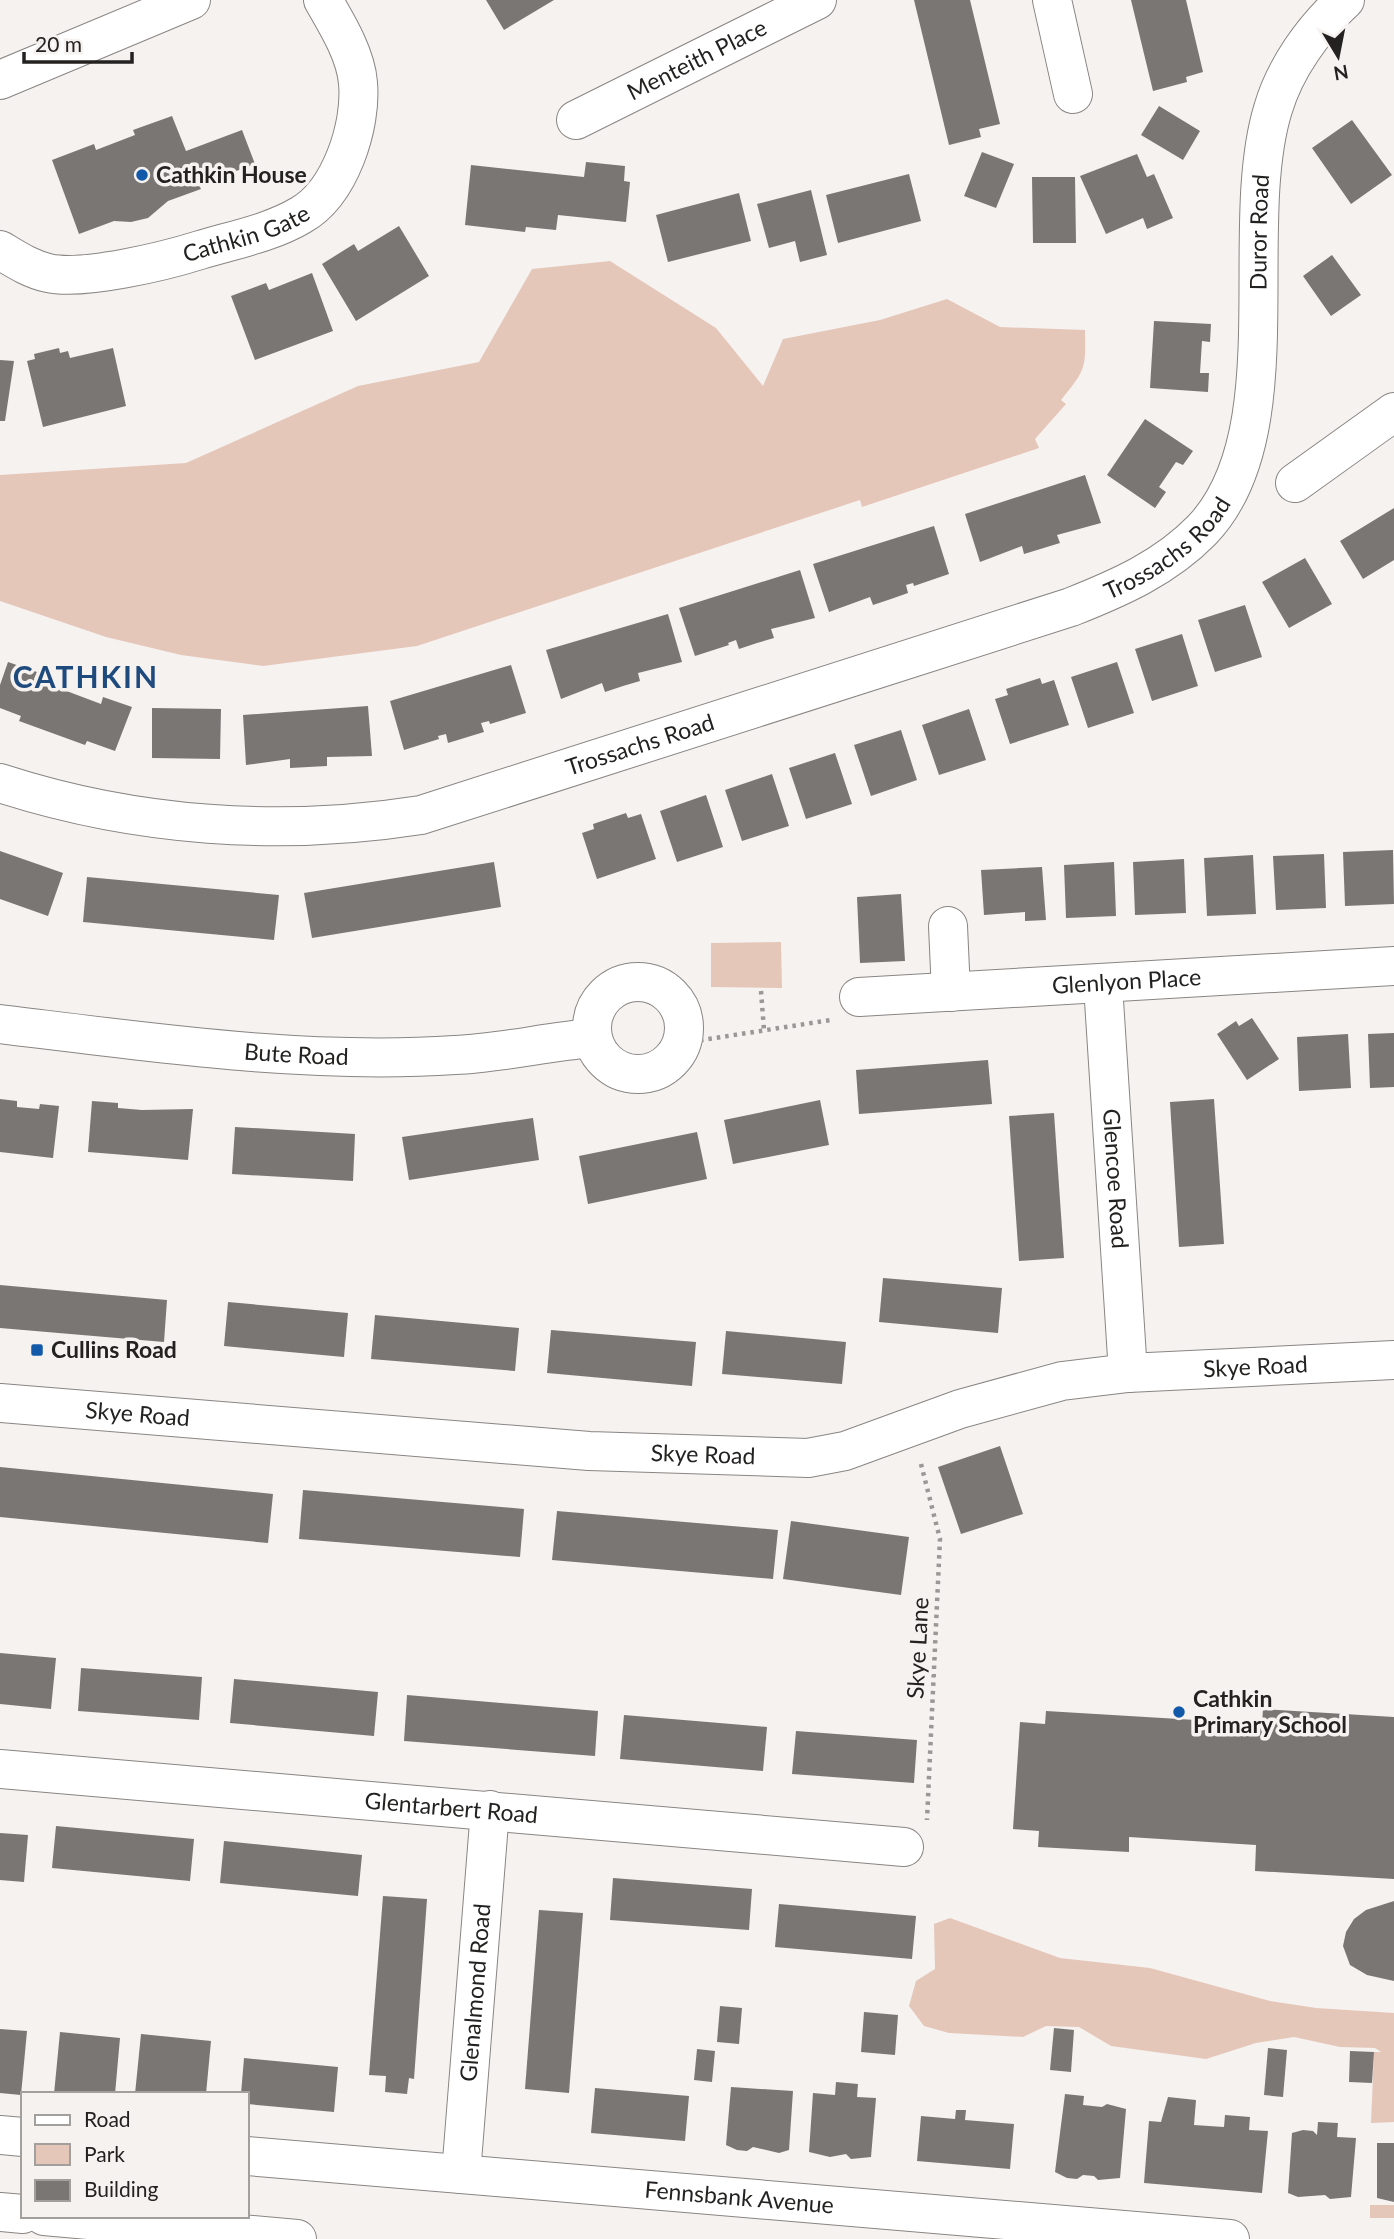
<svg xmlns="http://www.w3.org/2000/svg" width="1394" height="2239" viewBox="0 0 1394 2239" font-family="Lato,sans-serif">
  <style>
    .green { fill: #e5c7ba }
    .building { fill: #7a7674 }
    .lines { fill: none; stroke-linecap: round; stroke-linejoin: round }
    .minor-casing { stroke: #898583; stroke-width: 40 }
    .major-casing { stroke: #898583; stroke-width: 40 }
    .path { stroke: #9a9896; stroke-width: 4.5; stroke-dasharray: 3.5 5; stroke-linecap: butt }
    .minor { stroke: #fff; stroke-width: 38 }
    .major { stroke: #fff; stroke-width: 38 }
    .poi-dot { fill: #125aa9; stroke: #f6f2f0; stroke-width: 2.5 }
    .labels { text-anchor: middle; stroke-width: 7; stroke-linejoin: round; paint-order: stroke }
    .street-label { font-size: 23px; fill: #232221; stroke: #f6f2f0 }
    .poi-label { font-size: 23px; font-weight: bold; fill: #232221; stroke: #f6f2f0; text-anchor: start }
    .district-label { font-size: 30px; font-weight: bold; letter-spacing: 2px; fill: #1f4a7e; stroke: #f6f2f0 }
  </style>
  <rect width="100%" height="100%" fill="#f6f2f0"/>
  <path class="green" d="M610,261L716,328L763,386L783,339L880,320L947,299L1000,327L1085,330C1086,370 1085,370 1061,400L1066,404L1035,439L1039,448L862,507L860,500L417,646L263,666L181,655L106,637L0,601V475L186,463L358,386L479,362L532,269Z
    M781,942L782,988L711,987V943Z
    M950,1918L1060,1958L1150,1968L1270,2001L1316,2008L1394,2013V2122L1371,2123L1374,2052H1381L1375,2048L1340,2047L1294,2037L1256,2043L1206,2059L1111,2046L1079,2027L1046,2026L1023,2037L949,2033L924,2026L909,2006L916,1981L935,1969L934,1924Z
    M1370,2205H1394V2218H1370Z"/>
  <path class="building" d="M486,0H554L504,30Z
    M914,0H970L1000,124L979,129L981,137L949,145Z
    M1131,0H1186L1203,72L1186,77L1187,82L1153,91Z
    M1159,106L1200,131L1183,160L1141,135Z
    M172,116L186,151L242,130L255,164L199,185L201,189L168,201L148,218L131,222L114,221L79,234L52,160L94,144L96,150L135,135L133,130Z
    M1352,120L1392,175L1351,204L1312,148Z
    M982,152L1014,164L996,208L964,196Z
    M1137,154L1147,177L1154,174L1173,218L1147,229L1143,218L1106,234L1080,176Z
    M586,162L625,166L624,181L630,182L626,222L558,215L556,230L526,227L525,232L465,225L471,165L584,177Z
    M909,174L921,221L838,243L826,195Z
    M1032,177H1075L1076,243H1033Z
    M811,190L827,255L800,262L795,241L769,248L757,204Z
    M739,193L751,241L668,262L656,215Z
    M399,226L429,276L356,321L322,264L354,244L358,251Z
    M1332,255L1361,295L1331,316L1303,276Z
    M312,273L333,331L255,360L231,296L266,283L269,290Z
    M1154,321L1211,324L1210,342L1202,341L1200,373H1209L1208,392L1150,388Z
    M59,348L60,353L68,351L70,358L113,348L126,406L43,427L27,361L35,359L34,354Z
    M0,360L14,361L5,421H0Z
    M1145,419L1193,451L1183,465L1176,462L1159,487L1166,492L1155,508L1107,475Z
    M1085,475L1101,523L1057,535L1060,543L1024,554L1022,546L980,562L965,514Z
    M1394,508V560L1363,579L1340,541Z
    M934,526L949,574L914,586L913,583L906,585L908,593L891,599L873,605L870,597L829,612L813,564Z
    M1305,558L1332,604L1289,628L1262,582Z
    M800,570L815,618L771,629L774,638L757,643L739,649L736,640L728,643L729,645L695,656L679,608Z
    M1245,605L1262,657L1215,672L1198,620Z
    M668,614L682,662L638,673L640,681L623,686L605,692L602,683L561,699L546,650Z
    M1182,634L1198,686L1152,701L1135,649Z
    M8,662L37,672L34,679L56,687L101,704L103,697L132,707L115,751L87,741L85,745L19,721L21,716L0,708V685Z
    M1117,662L1134,713L1088,728L1071,677Z
    M511,665L526,713L490,724L489,721L481,723L484,732L448,743L446,734L438,736L439,739L404,750L390,701Z
    M1040,678L1042,684L1054,680L1069,725L1010,744L995,699L1008,695L1006,689Z
    M368,706L372,756L327,757V766L290,768V759L246,765L243,715Z
    M152,708L221,709L220,759L152,758Z
    M969,709L986,760L939,775L922,725Z
    M901,730L917,780L871,796L854,745Z
    M835,753L852,804L806,819L789,768Z
    M772,774L789,826L742,841L725,790Z
    M706,795L723,847L677,862L660,811Z
    M626,813L628,818L641,814L656,859L597,879L582,833L594,829L593,824Z
    M1393,850L1394,904L1345,906L1343,852Z
    M0,851L63,873L48,916L0,899Z
    M1324,854L1326,908L1276,910L1273,856Z
    M1253,855L1256,914L1207,916L1204,858Z
    M1184,859L1186,913L1135,915L1133,862Z
    M494,862L501,907L312,938L304,893Z
    M1114,862L1116,916L1066,918L1064,865Z
    M1042,867L1046,920L1025,921V912L984,915L981,870Z
    M87,877L279,895L274,940L83,922Z
    M901,894L905,961L860,963L857,897Z
    M1252,1018L1279,1059L1247,1080L1217,1034L1236,1021L1239,1026Z
    M1394,1033V1087L1370,1088L1368,1034Z
    M1348,1034L1351,1088L1299,1091L1297,1037Z
    M988,1060L992,1104L859,1114L856,1070Z
    M0,1099L17,1101V1107L39,1109L40,1104L59,1106L53,1158L0,1152Z
    M1214,1099L1224,1244L1179,1247L1170,1102Z
    M820,1100L829,1145L733,1164L724,1120Z
    M92,1101L118,1103V1108L142,1110L193,1109L188,1160L88,1152Z
    M1054,1113L1064,1258L1019,1261L1009,1116Z
    M533,1118L539,1160L409,1180L402,1137Z
    M235,1127L355,1134L353,1181L232,1174Z
    M697,1132L707,1179L588,1204L579,1156Z
    M883,1278L1002,1288L998,1333L879,1322Z
    M0,1285L167,1300L164,1342L0,1328Z
    M228,1302L348,1313L344,1357L224,1346Z
    M375,1315L519,1328L515,1371L371,1359Z
    M551,1330L696,1342L692,1386L547,1373Z
    M726,1331L846,1342L842,1384L722,1374Z
    M1000,1446L1023,1514L961,1534L938,1467Z
    M0,1467L273,1494L268,1543L0,1517Z
    M303,1490L524,1509L520,1557L299,1539Z
    M557,1511L778,1530L773,1579L552,1560Z
    M791,1521L909,1537L901,1595L783,1579Z
    M0,1653L56,1658L51,1709L0,1704Z
    M81,1668L202,1677L199,1720L78,1711Z
    M234,1679L378,1692L374,1736L230,1723Z
    M407,1695L598,1711L595,1756L404,1741Z
    M1263,1709L1394,1717V1879L1255,1871L1256,1845L1129,1837V1852L1038,1847L1039,1831L1013,1829L1020,1722L1045,1724L1046,1711L1262,1724Z
    M624,1715L767,1727L763,1771L620,1759Z
    M796,1731L917,1740L914,1783L792,1774Z
    M56,1826L194,1839L190,1881L52,1868Z
    M0,1833L28,1835L24,1882L0,1880Z
    M224,1841L362,1855L358,1896L220,1883Z
    M613,1878L752,1889L749,1930L610,1920Z
    M383,1896L427,1899L414,2079L409,2078L407,2094L385,2092L386,2076L369,2075Z
    M1394,1901V1981L1367,1975L1350,1965L1343,1946L1346,1932L1354,1919L1366,1910Z
    M779,1904L916,1916L912,1959L775,1947Z
    M539,1910L583,1913L569,2093L525,2089Z
    M720,2006L742,2008L739,2044L717,2042Z
    M864,2012L898,2015L895,2055L861,2052Z
    M1054,2028L1074,2030L1071,2072L1050,2070Z
    M0,2029L27,2031L21,2095L0,2093Z
    M60,2032L120,2038L115,2094H54Z
    M141,2034L211,2041L206,2094H135Z
    M1268,2048L1287,2050L1283,2097L1264,2095Z
    M697,2049L715,2051L712,2082L694,2080Z
    M1350,2051L1374,2052L1372,2083L1349,2082Z
    M244,2058L338,2067L334,2112L247,2104V2094H241Z
    M836,2082L858,2084L857,2097L876,2098L871,2157L851,2159L846,2154L830,2157L809,2152L813,2093L835,2095Z
    M731,2087L793,2091L789,2150L779,2153L753,2147L747,2151L737,2150L726,2145Z
    M595,2088L689,2096L685,2141L591,2133Z
    M1065,2094L1084,2096L1083,2105L1102,2107L1107,2104L1126,2109L1120,2178L1098,2180L1094,2176L1083,2175L1077,2179L1067,2178L1055,2172Z
    M1168,2097L1196,2100L1194,2125L1224,2127L1225,2115L1250,2117L1249,2130L1268,2131L1262,2193L1144,2183L1149,2121L1161,2122Z
    M956,2110H966L965,2120L1014,2124L1010,2169L917,2161L921,2116L955,2119Z
    M1318,2122L1338,2123L1337,2137L1356,2138L1351,2197L1330,2199L1325,2195L1298,2197L1288,2193L1292,2133L1303,2130L1313,2131L1317,2135Z
    M1377,2143H1394V2202L1377,2198Z"/>
  <g class="lines">
    <g class="minor-casing">
      <g id="minor">
        <path d="M1052,0L1073,94"/>
        <path d="M0,80L191,0"/>
        <path id="s1" d="M576,120L817,0"/>
        <path id="s2" d="M0,250C15,259 30,269 48,273C83,281 165,261 200,250C233,240 271,233 301,215C340,193 362,126 358,83C356,55 337,24 323,0"/>
        <path d="M1295,483L1394,412"/>
        <path id="s3" d="M0,783C136,827 280,837 421,815L1071,607C1119,588 1165,568 1202,530C1294,434 1236,230 1273,109C1285,68 1313,29 1345,0"/>
        <path d="M948,926L951,992"/>
        <circle cx="638" cy="1028" r="46"/>
        <path id="s4" d="M1103,985L1128,1373"/>
        <path id="s5" d="M859,997L1394,966"/>
        <path id="s6" d="M0,1024C147,1042 306,1065 455,1055C501,1053 546,1042 592,1038"/>
        <path id="s7" d="M0,1403L589,1451L808,1458L845,1451L960,1409L1062,1381L1128,1373L1394,1360"/>
        <path id="s8" d="M0,1769L904,1847"/>
        <path d="M0,2135L23,2137"/>
        <path id="s9" d="M247,2156L1230,2239"/>
        <path id="s10" d="M461,2174L490,1810"/>
      </g>
    </g>
    <g class="major-casing">
      <path id="major" d="M0,2212L23,2214
        M44,2216L297,2239"/>
    </g>
    <path class="path" d="M761,991L764,1030
      M683,1039L702,1040L831,1020
      M921,1464L940,1539L927,1820"/>
    <use href="#minor" class="minor"/>
    <use href="#major" class="major"/>
  </g>
  <g class="poi-dot">
    <circle cx="142" cy="175" r="7"/>
    <rect x="30" y="1343" width="14" height="14" rx="3.5"/>
    <circle cx="1179" cy="1712" r="7"/>
  </g>
  <g class="labels">
    <g class="street-label">
      <text dy="8" stroke="none"><textPath href="#s1" startOffset="135">Menteith Place</textPath></text>
      <text dy="8" stroke="none"><textPath href="#s2" startOffset="257">Cathkin Gate</textPath></text>
      <text dy="8" stroke="none"><textPath href="#s3" startOffset="1572">Duror Road</textPath></text>
      <text dy="8" stroke="none"><textPath href="#s3" startOffset="1223">Trossachs Road</textPath></text>
      <text dy="8" stroke="none"><textPath href="#s3" startOffset="656">Trossachs Road</textPath></text>
      <text dy="8" stroke="none"><textPath href="#s5" startOffset="268">Glenlyon Place</textPath></text>
      <text dy="8" stroke="none"><textPath href="#s6" startOffset="298">Bute Road</textPath></text>
      <text dy="8" stroke="none"><textPath href="#s4" startOffset="194">Glencoe Road</textPath></text>
      <text dy="8" stroke="none"><textPath href="#s7" startOffset="1270">Skye Road</textPath></text>
      <text dy="8" stroke="none"><textPath href="#s7" startOffset="138">Skye Road</textPath></text>
      <text dy="8" stroke="none"><textPath href="#s7" startOffset="705">Skye Road</textPath></text>
      <text transform="translate(918 1648) rotate(-87)" y="8">Skye Lane</text>
      <text dy="8" stroke="none"><textPath href="#s8" startOffset="453">Glentarbert Road</textPath></text>
      <text dy="8" stroke="none"><textPath href="#s10" startOffset="182">Glenalmond Road</textPath></text>
      <text dy="8" stroke="none"><textPath href="#s9" startOffset="494">Fennsbank Avenue</textPath></text>
    </g>
    <g class="poi-label">
      <text x="156" y="183">Cathkin House</text>
      <text x="51" y="1358">Cullins Road</text>
      <text x="1193" y="1707">Cathkin<tspan x="1193" dy="26">Primary School</tspan></text>
    </g>
    <g class="district-label">
      <text x="86" y="688">CATHKIN</text>
    </g>
  </g>
  <rect x="21" y="2092" width="228" height="126" fill="#f6f2f0" stroke="#a29f9d" stroke-width="2"/>
  <rect x="35" y="2115" width="35" height="10" fill="#ffffff" stroke="#a29f9d" stroke-width="2"/>
  <text x="84" y="2127" font-size="21" fill="#232221">Road</text>
  <rect x="35" y="2144" width="35" height="21" fill="#e5c7ba" stroke="#a29f9d" stroke-width="2"/>
  <text x="84" y="2162" font-size="21" fill="#232221">Park</text>
  <rect x="35" y="2180" width="35" height="21" fill="#7a7674" stroke="#a29f9d" stroke-width="2"/>
  <text x="84" y="2197" font-size="21" fill="#232221">Building</text>
  <g transform="translate(1338 56) rotate(170)" stroke="#f6f2f0" stroke-width="5" paint-order="stroke">
  <path d="M0-5L12 26L0 18L-12 26Z" fill="#232221"/>
  <text y="-10" font-size="19" font-weight="bold" text-anchor="middle" fill="#232221">N</text>
  </g>
  <path d="M24 52v10h108v-10" fill="none" stroke="#232221" stroke-width="3.5"/>
  <text x="35" y="52" font-size="21" fill="#232221" stroke="#f6f2f0" stroke-width="5" paint-order="stroke">20 m</text>
</svg>
